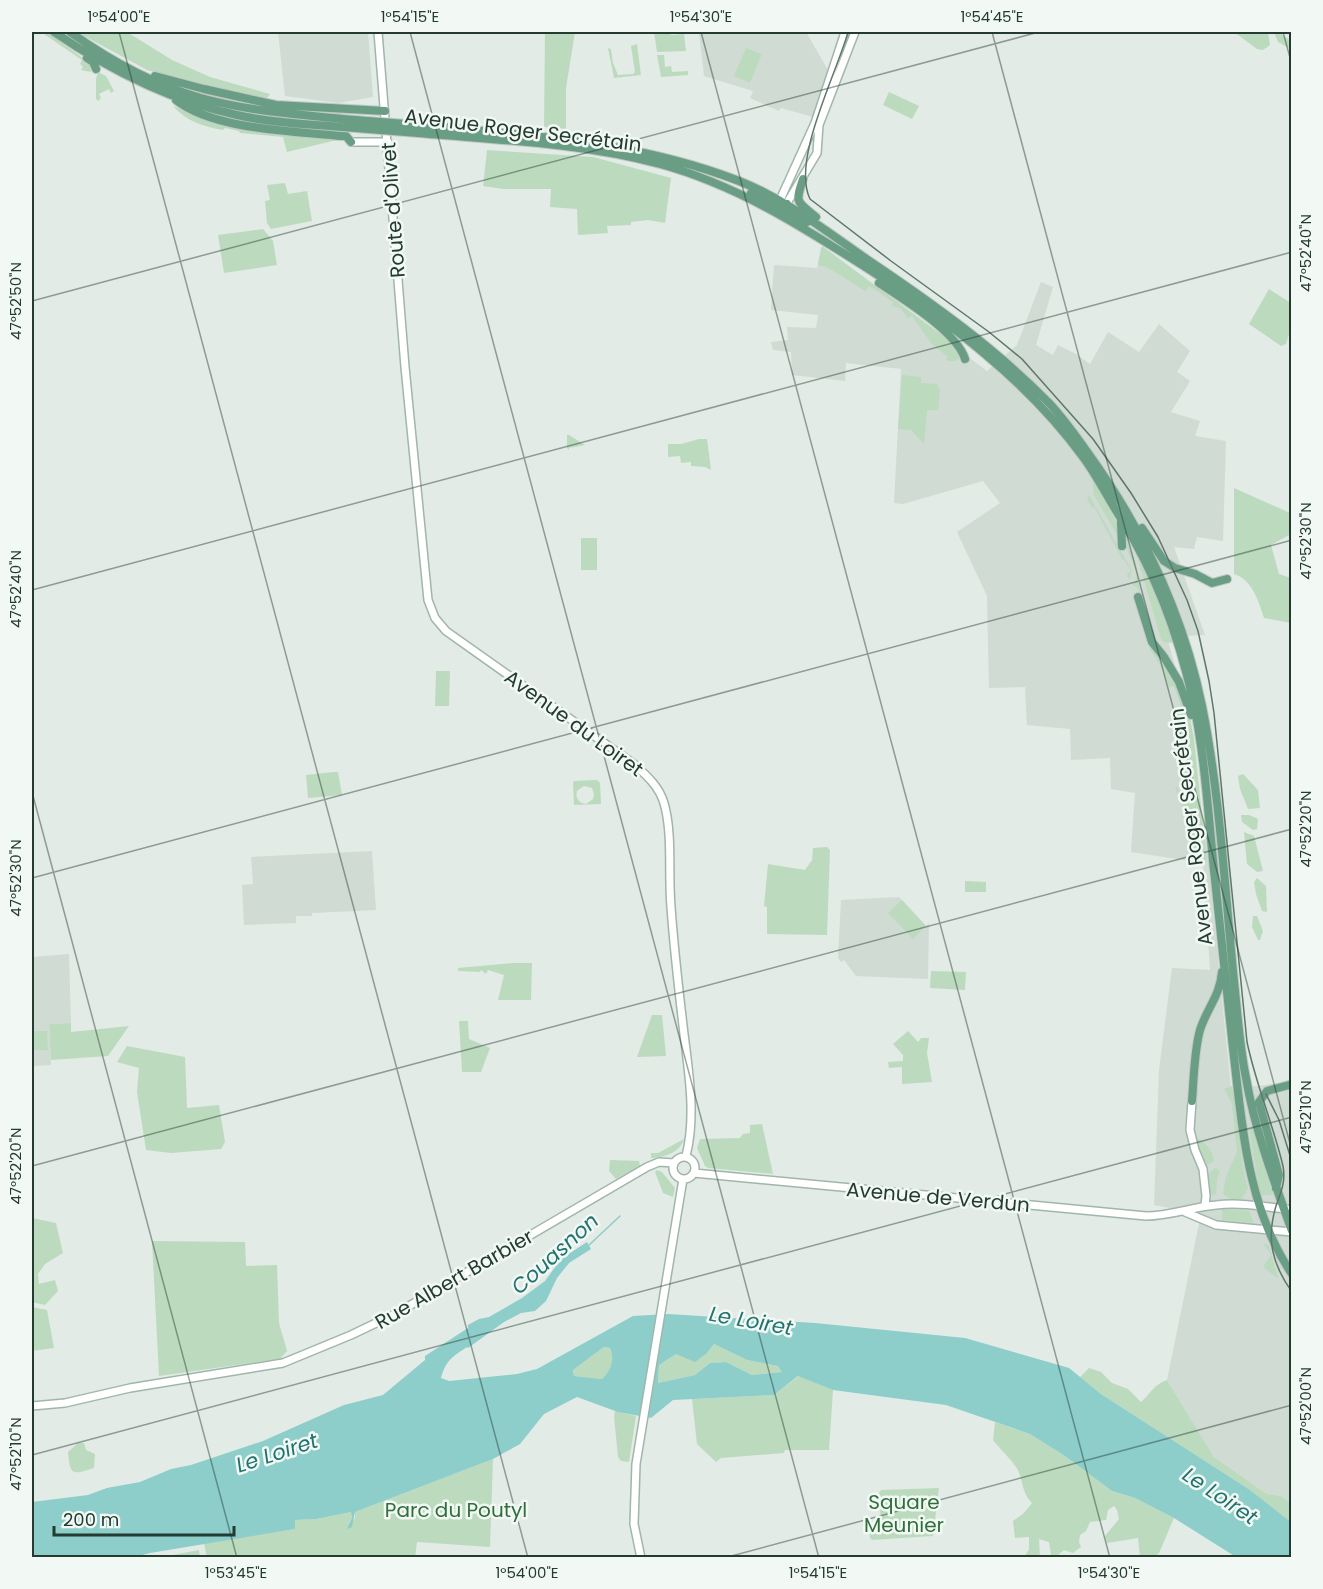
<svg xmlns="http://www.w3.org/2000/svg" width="1323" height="1589" viewBox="0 0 1323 1589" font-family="Poppins,sans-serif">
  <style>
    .built { fill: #d0dbd4 }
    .green { fill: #bcdbbe; fill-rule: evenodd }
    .water { fill: #8dcdca; fill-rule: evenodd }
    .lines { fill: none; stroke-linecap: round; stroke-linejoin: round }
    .stream { stroke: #8dcdca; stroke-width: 1.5 }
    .secondary-casing { stroke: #a1b6ab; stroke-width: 10 }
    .primary-casing { stroke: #c1c8c5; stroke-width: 10 }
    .secondary { stroke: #fff; stroke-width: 7 }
    .primary { stroke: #699e85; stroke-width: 8 }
    .tram { stroke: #5d776b; stroke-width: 1.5 }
    .primary-bridge-casing { stroke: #c1c8c5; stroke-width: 10; stroke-linecap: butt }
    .primary-bridge { stroke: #699e85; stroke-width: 8 }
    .ticks { fill: none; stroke: #233b30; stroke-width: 1.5; stroke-opacity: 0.45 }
    .labels { text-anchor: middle; stroke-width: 5; stroke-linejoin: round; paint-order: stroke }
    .street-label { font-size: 20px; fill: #233b30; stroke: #f2f8f4 }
    .park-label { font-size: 20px; fill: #306f3b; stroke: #f2f8f4 }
    .water-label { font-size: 21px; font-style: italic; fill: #217370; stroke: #f2f8f4 }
    .neatline { fill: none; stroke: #233b30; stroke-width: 2 }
    .ticks-label { font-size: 15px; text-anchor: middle; fill: #233b30 }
  </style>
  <rect width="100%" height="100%" fill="#e2ebe5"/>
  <path class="built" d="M278,32H368L373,97L338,103L285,96Z
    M699,32H806L828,70L813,117L781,108L779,111L750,98L753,91L704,76Z
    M821,247L987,371L1017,345L1041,282L1053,287L1036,345L1053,355L1058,345L1076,354L1090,364L1108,332L1139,352L1159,324L1190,351L1177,372L1190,381L1171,412L1200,421L1195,436L1226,441L1223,541L1197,537L1194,549L1174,547L1205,635L1167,637L1183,696L1207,848L1231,1089L1291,1082V1504L1282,1496L1267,1494L1214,1457L1167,1380L1201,1214L1154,1205L1159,1070L1172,968L1210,970L1203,863L1131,852L1135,793L1111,789L1110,758L1071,760L1070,729L1027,725L1025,687L989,688L987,596L957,532L1000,503L983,481L903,504L894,503L901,369L846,363L845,381L792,375L791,352L773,350L771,342L788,340L787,327L816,328L818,315L771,310L774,265L817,268Z
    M372,851L376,910L312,913V916H296V923L244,925L242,885L253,884L251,857Z
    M899,897L926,926L929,923L928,979L856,976L844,960L841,962L838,958L841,900Z
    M69,954L71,1023L49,1024L51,1065L32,1066V957Z"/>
  <path class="green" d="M41,32H49L60,42L90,63L91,72L81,70L83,67L80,64L82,60Z
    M77,32H127L172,60L210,77L270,94L267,98L212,88L147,70Z
    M545,32H575L566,88V129L544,127Z
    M654,32H670L671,35L684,34L686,51L657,52Z
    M1234,32H1268L1270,45L1263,50L1257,49Z
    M1274,32H1278L1291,41V49L1278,42Z
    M637,44L641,75L614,78L608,48L611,49L613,63L618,75L633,74L635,72L631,46Z
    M746,48L762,54L750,83L734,76Z
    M657,55H664L665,67L671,66L672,72L688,71V75L661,77Z
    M98,72L106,76L114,91L111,93L109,89L99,94L101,98L98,101L96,99V79Z
    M889,92L919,106L912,119L883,105Z
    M173,106L197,116L341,139L287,152L283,137L240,133L239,131L225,128L223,130C204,127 186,121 173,106Z
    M487,150L593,157L671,178L665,223L648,220L631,222V225L607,226L608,233L578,235L577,209L550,207L551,189H503L483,186Z
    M285,183L288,194L307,191L312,221L271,229L267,223L265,201L270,200L267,185Z
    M263,229L273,241L277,265L224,273L218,235Z
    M822,246L957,346L962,356C957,362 952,362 945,360L948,357L931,343L912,316L908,318L900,308L891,306L893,302L869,286L865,291L827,267L818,265Z
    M1269,289L1291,303V328L1286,344L1281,346L1249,324Z
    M902,375L921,377V383L937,384L940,390L938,410H927L924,444L911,430L898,429Z
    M567,435H569L585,445L569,448V450L567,448Z
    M699,439H707L711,470L705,467L691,466V462L681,463L680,456L668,457V444H681Z
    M1092,478L1118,525L1120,540L1094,495Z
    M1234,488L1290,513L1291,516V534L1271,545L1279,574L1291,578V623L1264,618C1259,602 1252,579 1234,574Z
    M1089,495L1132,571L1129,580L1127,574L1131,571L1125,561L1122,559L1094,507L1092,508L1087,498Z
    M1125,537L1135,561L1141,597L1138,589L1132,584L1136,580C1138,564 1125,554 1125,537Z
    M581,538H597V570H581Z
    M1136,552C1152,581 1164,611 1173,643L1163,642L1160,636Z
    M1152,647L1179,684L1189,713L1194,739L1207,861L1196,859L1189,821L1175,787H1178V791L1187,790L1185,766L1176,715L1183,712L1174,686L1169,687L1160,665L1149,648Z
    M436,671H450L449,706H435Z
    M333,772H338L342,795L308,798L306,775Z
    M1243,774L1258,790L1260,808L1248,809L1240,789L1238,776Z
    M597,780L600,783L601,804L574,805L573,783L574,781ZM584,786L592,788L594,794L593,799L586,804C579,803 575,798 577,791Z
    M1241,815H1249L1258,819L1257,829L1253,830L1242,822Z
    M1244,832L1254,836L1263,871L1257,872L1247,864Z
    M827,847L830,850L827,935L767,934V907L764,906L768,864L805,870L812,860L813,848Z
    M1257,878L1266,886L1267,912L1262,911L1256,894L1254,882Z
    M965,881L986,882V892H965Z
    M902,900L926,926L913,939L888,913Z
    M1253,916H1257L1263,931L1260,940H1258L1252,927Z
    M513,963H532L531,1000H498L504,975L488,970L486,974L481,970L480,972L458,971V968Z
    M931,971L966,972L965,990L930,988Z
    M652,1015H662L666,1056L637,1057Z
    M459,1021H468L469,1039L490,1048L481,1072H462Z
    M71,1023V1032L129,1026L108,1056L51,1060L49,1024Z
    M34,1031H47L48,1050H34Z
    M908,1031L918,1042L921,1038H929L927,1053L932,1082L902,1084V1067L889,1068L888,1062L903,1061V1055L893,1044Z
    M127,1046L185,1057L187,1108L219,1105L225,1142L221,1149L171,1153L146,1150L137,1092L139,1068L117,1062Z
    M1232,1086L1243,1167L1248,1188L1242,1199H1230L1223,1194L1226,1176L1237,1152L1232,1104L1224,1089Z
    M762,1124L773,1174L708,1168L705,1166L697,1148L700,1139L740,1138L743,1134L750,1133V1125Z
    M1249,1128H1253L1273,1195H1260Z
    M1196,1138C1205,1141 1213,1151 1214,1161L1207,1165L1204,1163Z
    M684,1139C681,1152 663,1158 651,1158V1153H658Z
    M610,1160L639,1161L640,1166L616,1179L609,1171Z
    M1216,1168L1220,1171L1217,1180L1216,1194L1212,1195L1210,1193L1207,1175Z
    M657,1170L662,1172L675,1188L673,1197L663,1193L655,1172Z
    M1222,1209L1249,1211L1254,1223L1222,1220Z
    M32,1218L56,1223L63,1253L45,1264L38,1274L39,1284L55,1280L58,1291L45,1305L32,1302Z
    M152,1241L245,1242L246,1266L277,1265L279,1323L287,1351L280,1359L159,1376Z
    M1263,1243L1269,1245C1272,1256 1274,1267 1279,1279L1265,1269L1264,1265L1271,1255Z
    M32,1307L47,1310L54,1348L32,1351Z
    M714,1344L747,1360L778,1366L783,1372L752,1375L726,1362L710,1363L695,1375L658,1383L659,1365L676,1354L707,1353Z
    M604,1347L610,1348C615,1359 612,1372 602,1379L574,1376L573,1370Z
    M1089,1368L1101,1372L1112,1383L1128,1389L1141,1402C1153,1391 1152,1386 1167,1380L1214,1457L1267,1494L1282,1496L1291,1504V1523L1250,1490L1101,1394L1080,1377Z
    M799,1376L833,1390L829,1450H785L784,1453L721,1458L716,1462L697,1444L692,1399L774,1395Z
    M615,1411L636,1416L629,1462L621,1461L618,1457L614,1417Z
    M995,1422L1030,1434L1065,1456L1112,1491L1135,1498L1174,1518L1159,1553L1155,1557H1140L1138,1538L1107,1543L1105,1536L1119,1519L1117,1510L1114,1506L1108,1510L1106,1520L1090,1522L1086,1531L1080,1535L1079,1542L1081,1547L1073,1553L1064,1550L1057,1556L1051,1555L1049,1542L1039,1539L1040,1557H1026L1025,1556L1029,1549V1537L1015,1538L1013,1521L1024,1513L1032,1503C1020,1490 1024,1479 1016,1467C1010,1458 1000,1449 993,1440Z
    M78,1443H84L86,1450L95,1454L94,1468C72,1475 70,1476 68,1452Z
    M493,1459L490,1547L417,1542L415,1558H207L204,1543L295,1529V1520L316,1519L351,1512L352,1518L348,1525L355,1518V1512Z
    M939,1488L933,1536L872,1540L870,1538L869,1527L881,1525L879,1493L881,1490Z
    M199,1550L200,1557H162Z"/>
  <path class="water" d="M587,1242L591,1249L569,1263L557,1278L546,1301L535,1311L521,1313L504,1322L468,1348L467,1347C452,1357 446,1360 441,1378L449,1381L517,1374L537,1369L633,1316L668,1314L815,1323L965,1338L1069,1368L1101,1394L1250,1490L1292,1523L1291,1557H1236L1174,1518L1135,1498L1112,1491L1065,1456L1030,1434L946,1405L833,1390L798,1376L774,1395L673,1400L651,1418L618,1412L577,1397L544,1414L520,1444L493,1459L355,1512L352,1527L348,1529V1526L352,1518L351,1512L316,1519L295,1520V1529L150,1553L135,1557L32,1558V1502L88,1495L107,1488L140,1482L171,1469L191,1465L263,1441L344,1405L383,1395L425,1360V1356L468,1328V1325L479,1319L489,1317L522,1298L545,1281L561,1259ZM714,1344L747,1360L778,1366L782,1372L752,1375L726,1362L710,1363L695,1375L658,1383L659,1365L676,1354L695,1362L707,1353ZM604,1347L610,1348C615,1359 611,1371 602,1379L574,1376L573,1370Z"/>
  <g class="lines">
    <path class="stream" d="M588,1246L620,1216"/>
    <g class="secondary-casing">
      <path id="secondary" d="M378,32L405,367L428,600L435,618L446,631L634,764C646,775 659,786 664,803C673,834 668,874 671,907C674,950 679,992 684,1034C689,1074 696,1117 686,1156
        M351,142H388
        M779,206L780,200L815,123L845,32
        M784,208L817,153L819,125L855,32
        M1192,1101L1190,1130L1195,1150L1203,1169L1206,1196L1205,1206
        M673 1168a11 11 0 1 1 22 0a11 11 0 1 1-22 0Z
        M694,1173L1146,1216C1170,1216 1192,1207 1216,1205C1241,1202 1267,1207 1292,1210
        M1185,1212L1216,1225L1292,1232
        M32,1406L65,1403L130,1388L283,1363L351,1335L397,1313L647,1167L659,1162L674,1163
        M641,1558L634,1524L636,1464L683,1179"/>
    </g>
    <g class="primary-casing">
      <path id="primary" d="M54,32C110,70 171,101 237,115C272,123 308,124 343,127
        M70,32C109,60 155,85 201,98C248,111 295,114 343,119
        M87,58L93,62L96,69
        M155,76L204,89L276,105L385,111
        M176,100C214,130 294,131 342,136H346L351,142
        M418,125C526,135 637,141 739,181C787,200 826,231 868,260C932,303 995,348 1049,403C1064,419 1076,436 1088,453C1143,529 1183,614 1202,706C1221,800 1225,896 1235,991C1238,1020 1240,1049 1246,1078C1255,1131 1274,1181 1292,1231
        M418,133C498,140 582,143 660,164C737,185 803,227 870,270C948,321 1028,381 1083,457C1098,477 1108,499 1122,520C1156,574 1179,637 1193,700C1205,756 1208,813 1214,870C1220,929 1227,989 1233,1048C1242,1125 1247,1208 1292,1274
        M803,179C795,203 796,201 816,217
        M751,193L779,207L787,204
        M779,214C789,209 797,217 807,222
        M879,283C903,299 957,332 965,359
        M1121,522L1122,546
        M1142,528L1164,561L1175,568L1195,574L1212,583L1227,579
        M1138,597L1152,642L1164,657L1179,682L1191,715
        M1192,1101C1194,1077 1194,1052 1200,1030C1207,1008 1220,996 1222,972
        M1276,1188L1279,1175L1259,1102L1267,1091L1289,1085"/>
    </g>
    <use href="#secondary" class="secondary"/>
    <use href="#primary" class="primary"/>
    <path class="tram" d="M848,32C837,73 791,160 810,199L891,261L989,332L1022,359L1093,439L1131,493L1158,537L1187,600L1198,631L1209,681L1214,713L1247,1042C1256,1085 1273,1124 1283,1166C1286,1181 1281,1192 1276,1206C1266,1239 1272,1264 1292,1292
      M1266,1094L1279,1120L1292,1162"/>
    <g class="primary-bridge-casing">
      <path id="primary-bridge" d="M343,119L418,125
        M343,127L418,133"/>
    </g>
    <use href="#primary-bridge" class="primary-bridge"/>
  </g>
  <path class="ticks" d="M119,32L528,1558M410,32L819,1558M701,32L1110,1558M992,32L1292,1151M1283,32L1292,65M32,301L1039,32M32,590L1292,252M32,792L237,1558M32,878L1292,540M32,1166L1292,829M32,1455L1292,1117M724,1558L1292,1405"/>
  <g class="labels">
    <g class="street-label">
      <text transform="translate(523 130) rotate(7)" y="7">Avenue Roger Secrétain</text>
      <text transform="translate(393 210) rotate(-94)" y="7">Route d'Olivet</text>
      <text transform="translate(574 723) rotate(36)" y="7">Avenue du Loiret</text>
      <text transform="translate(1191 827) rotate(-97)" y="7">Avenue Roger Secrétain</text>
      <text transform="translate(938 1197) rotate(5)" y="7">Avenue de Verdun</text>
      <text transform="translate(454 1279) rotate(-30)" y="7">Rue Albert Barbier</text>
    </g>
    <g class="park-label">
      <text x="904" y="1509">Square<tspan x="904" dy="23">Meunier</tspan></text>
      <text x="456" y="1517">Parc du Poutyl</text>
    </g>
    <g class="water-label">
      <text transform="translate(555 1254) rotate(-42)" y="7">Couasnon</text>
      <text transform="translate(751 1321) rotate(10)" y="7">Le Loiret</text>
      <text transform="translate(277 1453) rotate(-18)" y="7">Le Loiret</text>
      <text transform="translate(1220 1496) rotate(34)" y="7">Le Loiret</text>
    </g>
  </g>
  <rect width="1323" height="1589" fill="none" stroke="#f2f8f4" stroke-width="66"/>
  <path d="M54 1526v9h180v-9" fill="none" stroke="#233b30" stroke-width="3"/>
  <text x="63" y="1526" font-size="18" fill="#233b30" stroke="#f2f8f4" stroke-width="4.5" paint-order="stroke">200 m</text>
  <rect x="33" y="33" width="1257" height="1523" class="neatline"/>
  <g class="ticks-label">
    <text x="119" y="22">1°54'00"E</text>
    <text x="410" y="22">1°54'15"E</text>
    <text x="701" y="22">1°54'30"E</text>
    <text x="992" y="22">1°54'45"E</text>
    <text transform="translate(1306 253) rotate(-90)" y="5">47°52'40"N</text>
    <text transform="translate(16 301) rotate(-90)" y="5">47°52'50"N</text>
    <text transform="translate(1306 541) rotate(-90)" y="5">47°52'30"N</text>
    <text transform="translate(16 589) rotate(-90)" y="5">47°52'40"N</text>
    <text transform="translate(1306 829) rotate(-90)" y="5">47°52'20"N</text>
    <text transform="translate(16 878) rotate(-90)" y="5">47°52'30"N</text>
    <text transform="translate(1306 1117) rotate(-90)" y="5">47°52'10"N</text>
    <text transform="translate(16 1166) rotate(-90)" y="5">47°52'20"N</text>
    <text transform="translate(1306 1406) rotate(-90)" y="5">47°52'00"N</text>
    <text transform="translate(16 1454) rotate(-90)" y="5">47°52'10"N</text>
    <text x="236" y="1578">1°53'45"E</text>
    <text x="527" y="1578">1°54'00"E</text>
    <text x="818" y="1578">1°54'15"E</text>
    <text x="1109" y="1578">1°54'30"E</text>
  </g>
</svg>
